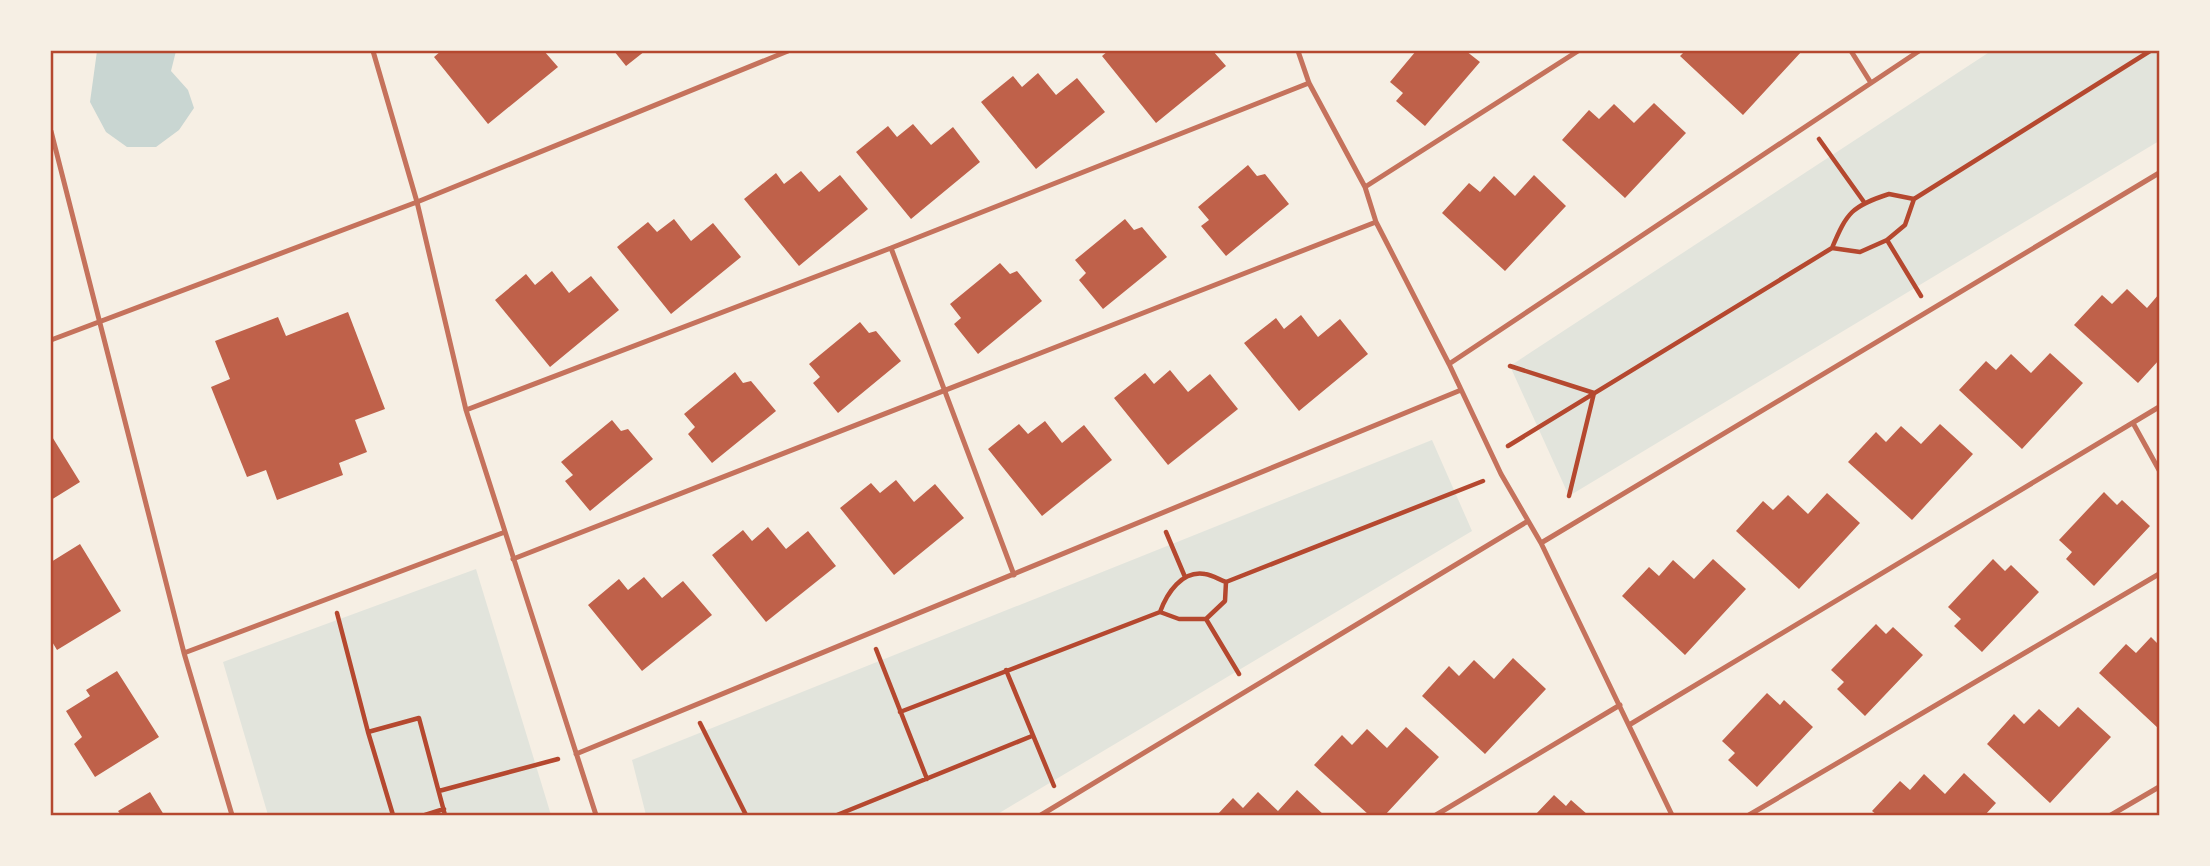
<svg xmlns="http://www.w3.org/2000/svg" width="2210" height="866" viewBox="0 0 2210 866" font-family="'Crimson Pro',serif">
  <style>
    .green { fill: #e2e4dc }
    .water { fill: #c9d6d2 }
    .building { fill: #bf614a }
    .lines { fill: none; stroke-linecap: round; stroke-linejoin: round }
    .path { stroke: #b5482f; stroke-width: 4.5 }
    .service { stroke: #c5725c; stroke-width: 5 }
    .neatline { fill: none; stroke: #b5482f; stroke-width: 2.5 }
  </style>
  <rect width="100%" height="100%" fill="#f6efe4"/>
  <path class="green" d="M1991,51H2159V141L1569,496L1510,366Z
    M1432,440L1472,531L996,815H646L632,760Z
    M476,569L551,815H268L223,662Z"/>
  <path class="water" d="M97,51H176L171,71L188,90L194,108L179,130L156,147H127L106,132L90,102Z"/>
  <path class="building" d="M441,51H544L558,67L488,124L434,57Z
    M614,51H645L626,66Z
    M1108,51H1213L1226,66L1156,123L1102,56Z
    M1416,51H1466L1480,62L1425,126L1396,101L1403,93L1390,82Z
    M1685,51H1802L1743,115L1680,56Z
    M1038,73L1056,95L1077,78L1105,112L1036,169L981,102L1013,76L1022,87Z
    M1654,103L1686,133L1625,198L1562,140L1589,110L1599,119L1614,104L1634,123Z
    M913,124L931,145L953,127L980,162L911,219L856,152L888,126L897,137Z
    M1248,165L1257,176L1265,174L1289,204L1226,256L1201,226L1209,220L1198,207Z
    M801,171L819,192L840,175L868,209L799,266L744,199L776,173L784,184Z
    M1534,175L1566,206L1505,271L1442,213L1469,183L1480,192L1494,176L1515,196Z
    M674,219L691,241L713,223L741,257L671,314L617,247L648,222L657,232Z
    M1125,219L1134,230L1142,227L1167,257L1103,309L1079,280L1086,273L1075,260Z
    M1000,263L1010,274L1017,271L1042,301L978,354L954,324L961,318L950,304Z
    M552,271L569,293L591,276L619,310L550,367L495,300L526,274L535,285Z
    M2127,289L2147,308L2159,294V360L2138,383L2074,325L2102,295L2112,304Z
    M348,312L385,409L355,420L367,452L339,463L343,475L277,500L266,470L247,477L211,387L230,379L215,341L278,317L286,336Z
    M1301,315L1318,337L1340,319L1368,354L1299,411L1244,343L1276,318L1284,329Z
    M860,322L869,333L876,331L901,361L838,413L813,383L820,377L809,364Z
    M2050,353L2083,383L2022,449L1959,390L1986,361L1996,370L2011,354L2031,373Z
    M1170,370L1188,392L1210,374L1238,409L1168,465L1114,398L1145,373L1154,384Z
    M735,372L743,383L751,381L776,411L712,463L688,434L695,427L684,414Z
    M612,420L621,431L628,429L653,459L590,511L565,481L573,475L561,462Z
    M1045,421L1062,443L1084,425L1112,460L1042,516L988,449L1019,424L1028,434Z
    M1940,424L1973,454L1912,520L1848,462L1876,432L1886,442L1901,426L1921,444Z
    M51,435L80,482L51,500Z
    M896,480L914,502L935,484L964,518L894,575L840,508L871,483L880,493Z
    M2104,492L2117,505L2122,500L2150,526L2094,586L2066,559L2072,552L2059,540Z
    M1827,493L1860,523L1799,589L1736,531L1763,501L1773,510L1788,495L1808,514Z
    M768,527L786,549L808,531L836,566L766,622L712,555L743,530L752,541Z
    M80,544L121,611L57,650L51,640V562Z
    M1713,559L1746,589L1685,655L1622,596L1649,567L1659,576L1673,560L1694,579Z
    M1993,559L2005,571L2011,565L2039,592L1982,652L1954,626L1961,619L1948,607Z
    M644,577L662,598L683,581L712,615L642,671L588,605L619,579L628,590Z
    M1876,624L1886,634L1893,627L1923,655L1865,716L1837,689L1844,682L1831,670Z
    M2151,637L2159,645V729L2099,673L2126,644L2136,653Z
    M1513,658L1546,689L1485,754L1422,696L1449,666L1459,676L1474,660L1494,679Z
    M117,671L159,737L95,777L74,744L82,737L66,711L90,696L86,690Z
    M1767,693L1780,705L1784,700L1813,727L1757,787L1728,760L1735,753L1722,741Z
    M2078,707L2111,737L2050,803L1987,744L2014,714L2024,724L2039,709L2059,727Z
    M1406,727L1439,757L1385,815H1369L1314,765L1342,735L1352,745L1367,729L1387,748Z
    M1964,773L1996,803L1985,815H1877L1872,811L1900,781L1910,790L1924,774L1945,794Z
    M1297,790L1324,815H1217L1233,798L1243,808L1258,792L1278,811Z
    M150,792L164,815H121L118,811Z
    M1554,795L1566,806L1571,800L1588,815H1535Z"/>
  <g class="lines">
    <path class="path" d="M1819,139L1864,202
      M1889,194L1914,199L1905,225L1887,240L1860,252L1832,248C1847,212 1852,206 1889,194Z
      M1914,199L2150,51
      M1887,240L1921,296
      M1510,366L1594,393L1569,496
      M1508,446L1832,248
      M1166,532L1185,577
      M1226,582L1483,481
      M337,613L368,732L393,815
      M1206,619L1239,674
      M876,649L927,779
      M1006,670L1054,786
      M900,712L1160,612L1179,619H1206L1225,601L1226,582C1220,580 1212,575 1205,574C1182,570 1167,593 1160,612
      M700,723L746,815
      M368,732L419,718L445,815
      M439,791L558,759
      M425,815L444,809
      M837,815L1032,736"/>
    <path class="service" d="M373,51L417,202L466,410L596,815
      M1298,51L1309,83L1365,187L1376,222L1449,364L1501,474L1541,543L1672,815
      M1851,51L1871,83
      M51,131L184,653L232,815
      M1365,187L1578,51
      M891,248L1309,83
      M51,340L417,202L788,51
      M1449,364L1919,51
      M466,410L891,248L1014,575
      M2133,423L2159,470
      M1541,543L2159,173
      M513,559L1376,222
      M184,653L505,532
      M1629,725L2159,407
      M576,754L1461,390
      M1041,815L1528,521
      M1436,815L1620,705
      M1749,815L2159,574
      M2111,815L2159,787"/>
  </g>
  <rect width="2210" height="866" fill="none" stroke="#f6efe4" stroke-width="105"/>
  <rect x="52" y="52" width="2106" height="762" class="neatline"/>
</svg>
